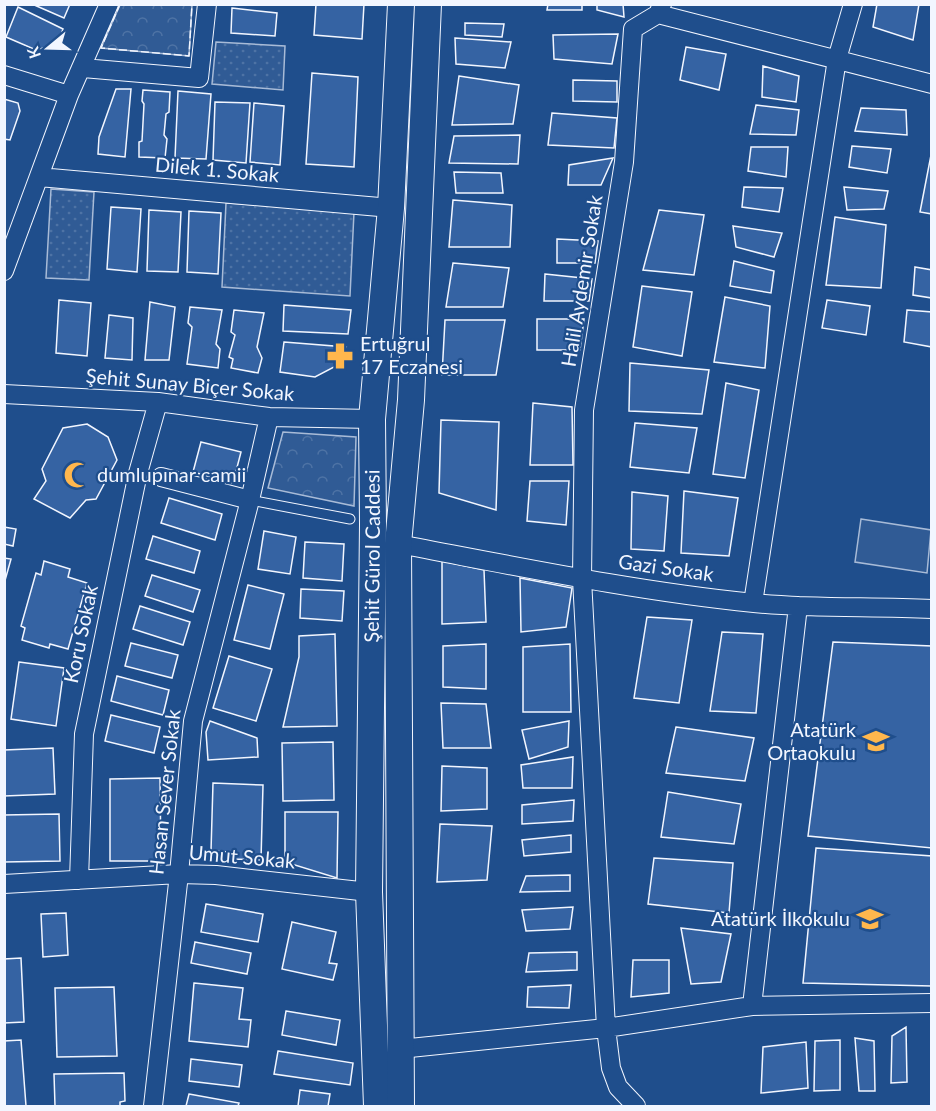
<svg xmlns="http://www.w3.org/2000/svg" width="936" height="1111" viewBox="0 0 936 1111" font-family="Lato,sans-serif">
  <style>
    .grass { fill: url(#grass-dots); stroke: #a8bbd7; stroke-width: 1.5 }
    .forest { fill: url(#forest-crowns); stroke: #a8bbd7; stroke-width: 1.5 }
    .built { fill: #305b95; stroke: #a8bbd7; stroke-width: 1.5 }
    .building { fill: #3563a3; stroke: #f2f6ff; stroke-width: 1.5 }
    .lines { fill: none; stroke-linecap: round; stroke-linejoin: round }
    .lane-casing { stroke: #f2f6ff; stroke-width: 11 }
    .street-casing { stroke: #f2f6ff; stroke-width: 20 }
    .secondary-casing { stroke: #f2f6ff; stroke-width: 28 }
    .lane { stroke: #1f4e8c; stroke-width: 9 }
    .street { stroke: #1f4e8c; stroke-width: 18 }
    .secondary { stroke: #1f4e8c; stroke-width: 26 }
    .fence { stroke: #f2f6ff; stroke-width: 1.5; stroke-dasharray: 8 3; stroke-linecap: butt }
    .labels { text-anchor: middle; stroke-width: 4.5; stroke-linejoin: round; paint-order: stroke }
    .street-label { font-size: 20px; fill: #f2f6ff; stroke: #1f4e8c }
    .poi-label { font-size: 20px; fill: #f2f6ff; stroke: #1f4e8c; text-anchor: start }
  </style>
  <defs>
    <pattern id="grass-dots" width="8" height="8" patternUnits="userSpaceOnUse" patternTransform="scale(1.5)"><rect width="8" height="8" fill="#305b95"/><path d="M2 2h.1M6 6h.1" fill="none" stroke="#4e73a5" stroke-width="1.8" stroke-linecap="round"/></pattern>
    <pattern id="forest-crowns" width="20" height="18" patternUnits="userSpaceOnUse" patternTransform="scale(1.5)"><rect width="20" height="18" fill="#305b95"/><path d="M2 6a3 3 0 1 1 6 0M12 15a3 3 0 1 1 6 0" fill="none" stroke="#4e73a5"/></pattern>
  </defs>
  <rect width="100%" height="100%" fill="#1f4e8c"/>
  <path class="grass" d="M216,42L285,46L283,90L212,84Z
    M51,189L94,192L89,280L46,278Z
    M226,203L354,212L350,296L222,287Z"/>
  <path class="forest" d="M120,5H192L189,56L101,48Z
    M283,432L356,437L354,506L268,488Z"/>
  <path class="built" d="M861,519L931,530L927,573L855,562Z"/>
  <path class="building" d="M32,4H70L64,18Z
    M316,4H364L362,39L314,35Z
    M548,4H582V10H547Z
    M597,4H623L624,17L597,10Z
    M877,4H919L913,40L873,27Z
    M18,7L63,29L58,44L36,50L6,37Z
    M232,8L277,13L275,36L231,33Z
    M465,23L504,24L502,37L465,35Z
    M618,34L612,64L554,59L553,35Z
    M455,38L511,42L505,68L456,64Z
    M686,47L726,54L719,90L680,80Z
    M763,66L799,76L796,102L762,97Z
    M312,73L358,77L354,167L306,164Z
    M459,76L519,85L513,124L452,125Z
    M573,80L617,81V102L573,101Z
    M116,89H131L125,157L98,154L99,137Z
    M143,90L170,92L169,112L166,114L164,135L167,139L165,158L139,157V142L142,141L144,104L142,101Z
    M178,91L211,94L206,159L175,158Z
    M4,99L18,103L20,111L10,140L4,139Z
    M215,102L250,103L246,163L213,160Z
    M254,103L284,106L280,165L250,162Z
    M756,105L799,110L796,135L750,134Z
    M861,108L906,110L907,135L855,131Z
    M552,113L617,118L614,148L548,145Z
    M520,135L518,164L449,163L454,136Z
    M852,146L891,149L887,173L849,167Z
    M751,147H788L786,177L748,171Z
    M931,155H932V214L920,212Z
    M613,158L601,185H568L569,165Z
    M454,172L501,173L503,193H456Z
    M744,187L783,188L779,212L742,207Z
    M844,187L888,191L884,209L847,210Z
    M453,200L512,205L510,247H449Z
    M111,207L141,209L137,272L107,269Z
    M149,210L181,212L178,272L147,271Z
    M659,210L704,215L694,275L643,270Z
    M189,211L221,213L218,274L187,272Z
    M835,217L886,225L881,288L826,285Z
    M733,226L782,233L774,257L736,247Z
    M557,239L598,241L595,263H557Z
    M734,261L774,271L771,293L730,286Z
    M453,263L509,268L503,307H446Z
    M915,267L932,270V298L913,295Z
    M545,274L592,279L589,301H544Z
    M642,286L692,292L682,356L633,347Z
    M725,297L770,306L765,368L714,362Z
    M59,300L91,303L87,356L56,353Z
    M827,300L870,306L866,335L822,328Z
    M150,302L175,307L169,360H145Z
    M284,305L351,310L348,334L283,331Z
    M190,307L222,310L216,344L220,349L218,368L187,364L192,327L188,323Z
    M234,310L264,313L257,347L262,358L258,373L231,368L233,359L229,357L235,335L231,332Z
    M907,310L932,312V347L904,342Z
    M109,315L133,318L132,360L105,358Z
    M537,319H584L580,350H537Z
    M445,320H505L496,375H442Z
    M284,342L346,347L336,366L315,377L280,372Z
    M630,363L709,370L702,414L629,411Z
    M726,383L759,390L745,478L713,474Z
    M533,403L572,407L573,465H530Z
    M441,420L499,422L496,510L439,493Z
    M635,423L697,428L689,473L630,467Z
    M87,424L108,437L117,460L96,499L86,500L70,518L34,499L46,481L42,469L63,428Z
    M201,442L241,452L233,483L193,472Z
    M530,481H569L566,525L527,521Z
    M684,491L738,498L729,556L681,553Z
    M632,492L668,496L664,551L631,549Z
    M169,498L222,514L215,540L161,523Z
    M4,527L16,529L13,546L4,544Z
    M264,531L296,537L290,574L258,569Z
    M153,536L200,551L194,573L146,559Z
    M305,542L344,544L342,581L303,578Z
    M4,558L11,559L4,584Z
    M44,561L70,569L68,577L87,583L68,649L50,644L49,648L22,640L25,628L21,626L36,573L41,575Z
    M442,561L484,570L486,622L442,624Z
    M152,575L200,590L193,612L145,596Z
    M520,578L572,588L566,627L521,632Z
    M248,585L284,594L270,649L234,640Z
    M301,589L344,591L342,621L300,618Z
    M140,606L190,622L183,645L133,629Z
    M647,617L692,620L679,703L634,698Z
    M722,632L763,634L756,713L710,711Z
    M335,634L337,726L283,727L299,657V636Z
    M833,642L932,646V848L808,836Z
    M131,643L178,655L172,678L125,666Z
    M486,644V689L443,687V646Z
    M570,644L571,712H523V647Z
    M229,656L272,669L256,721L213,708Z
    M19,662L64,668L56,726L11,719Z
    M117,676L169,690L163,715L111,701Z
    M441,703L486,704L491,748H443Z
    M111,715L160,727L154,753L105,741Z
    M210,721L257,738L258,757L208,760L206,732Z
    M569,721L568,747L529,759L522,730Z
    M676,727L754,738L745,781L666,773Z
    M333,742L334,800L283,801L282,743Z
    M53,748L55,794L4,796V750Z
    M573,757L572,788H523L521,765Z
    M442,766L487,768V809L441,811Z
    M160,778L161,861H110V779Z
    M213,783L263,785L261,860L232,859L230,852L211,851Z
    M668,792L741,804L734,844L661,837Z
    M574,800L573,821L522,824V805Z
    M285,812H338L337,878L285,862Z
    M59,814L60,861L4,862V815Z
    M440,824L492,826L487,880L437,882Z
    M571,835V852L524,856L522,840Z
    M816,848L932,856V986L803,983Z
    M654,858L733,863L729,913L648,904Z
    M570,875V891L520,892L526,876Z
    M206,904L263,914L258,942L201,932Z
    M573,907L570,929L526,931L522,910Z
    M66,913L68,955L43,957L41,914Z
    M292,922L336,932L329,963L337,964L333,980L282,969Z
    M681,928L731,934L721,982L691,984Z
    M195,942L251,953L247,974L191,963Z
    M577,952V970L526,972L529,953Z
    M21,958L24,1022L4,1023V959Z
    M633,960H669V993L631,997Z
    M194,983L243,988L239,1019L251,1020L248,1047L189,1041Z
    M571,985L569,1008L527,1007L528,987Z
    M114,987L117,1056L57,1057L55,988Z
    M286,1011L340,1020L336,1045L282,1035Z
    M906,1027L907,1082L891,1083L892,1036Z
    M855,1038L874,1041L875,1091H859Z
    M21,1040L26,1106H4V1041Z
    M840,1040V1090L814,1091L815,1041Z
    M806,1042L808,1088L761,1093L763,1047Z
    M278,1051L353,1063L350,1085L274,1074Z
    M191,1059L242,1065L239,1087L189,1081Z
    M124,1073L125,1101L120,1102V1106H55L54,1074Z
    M300,1090L330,1094L328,1106H298Z
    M189,1094L239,1103L238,1106H186Z"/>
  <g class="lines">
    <g class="lane-casing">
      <path id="lane" d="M250,500L350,519"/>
    </g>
    <g class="street-casing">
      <path id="street" d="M658,14L932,84
        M83,68L199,78L207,4
        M4,75L69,95
        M39,177L391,208
        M4,271L69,95L109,4
        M4,394L158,402L269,417L372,419
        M161,477L250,500
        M398,544C516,566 634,591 754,603C813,609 872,606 932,609
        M753,603L837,59L853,4
        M79,880L84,734L138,473L158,402
        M4,884L179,874L216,875L369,892
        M752,1006L798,606
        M400,1049L606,1028L752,1006L932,1003
        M153,1106L179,874L193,721L250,500L269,417
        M636,1106L618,1087L611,1068L606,1028L582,579L584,410L624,162L633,29L658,14L662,4"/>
    </g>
    <g class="secondary-casing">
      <g id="secondary">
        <path id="s1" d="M377,1106L369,892L373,524L372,419L391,208L401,4"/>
        <path d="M401,1106L398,544L411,400L428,4"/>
      </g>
    </g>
    <use href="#lane" class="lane"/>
    <use href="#street" class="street"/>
    <use href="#secondary" class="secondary"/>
    <path class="fence" d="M120,4L101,48L189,56L192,4"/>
  </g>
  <defs>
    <g id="pharmacy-bare" transform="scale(2.07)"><path d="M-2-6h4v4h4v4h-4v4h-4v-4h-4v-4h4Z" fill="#ffb74d" stroke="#1f4e8c" stroke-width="2.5" paint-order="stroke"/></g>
    <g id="mosque-bare" transform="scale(2.07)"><path d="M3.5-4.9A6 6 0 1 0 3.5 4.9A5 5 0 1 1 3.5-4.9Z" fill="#ffb74d" stroke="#1f4e8c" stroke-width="2.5" paint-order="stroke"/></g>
    <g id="school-bare" transform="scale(2.07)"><path d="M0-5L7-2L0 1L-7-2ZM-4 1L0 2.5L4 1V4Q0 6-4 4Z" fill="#ffb74d" stroke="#1f4e8c" stroke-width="2.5" paint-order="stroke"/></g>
  </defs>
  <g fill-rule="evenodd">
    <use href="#pharmacy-bare" x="340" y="356"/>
    <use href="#mosque-bare" x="77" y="475"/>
    <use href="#school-bare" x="876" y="741"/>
    <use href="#school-bare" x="870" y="919"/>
  </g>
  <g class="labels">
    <g class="street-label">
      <text transform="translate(217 170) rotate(5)" y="7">Dilek 1. Sokak</text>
      <text transform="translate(582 281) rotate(-81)" y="7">Halil Aydemir Sokak</text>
      <text transform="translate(190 385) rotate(5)" y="7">Şehit Sunay Biçer Sokak</text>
      <text dy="7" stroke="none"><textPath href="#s1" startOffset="550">Şehit Gürol Caddesi</textPath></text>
      <text transform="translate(666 568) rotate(8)" y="7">Gazi Sokak</text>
      <text transform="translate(81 634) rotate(-78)" y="7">Koru Sokak</text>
      <text transform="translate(165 792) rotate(-84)" y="7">Hasan Sever Sokak</text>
      <text transform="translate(242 857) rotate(5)" y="7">Umut Sokak</text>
    </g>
    <g class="poi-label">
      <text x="360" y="351">Ertuğrul<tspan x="360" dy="23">17 Eczanesi</tspan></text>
      <text x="97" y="482">dumlupınar camii</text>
      <text x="856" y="737" text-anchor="end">Atatürk<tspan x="856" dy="23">Ortaokulu</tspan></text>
      <text x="850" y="926" text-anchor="end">Atatürk İlkokulu</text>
    </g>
  </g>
  <rect width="936" height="1111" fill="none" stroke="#f2f6ff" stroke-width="12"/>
  <g transform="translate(48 48) rotate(251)" stroke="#1f4e8c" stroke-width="4.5" paint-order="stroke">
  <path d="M0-4.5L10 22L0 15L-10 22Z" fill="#f2f6ff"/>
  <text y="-9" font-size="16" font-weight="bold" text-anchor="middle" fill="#f2f6ff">K</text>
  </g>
</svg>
